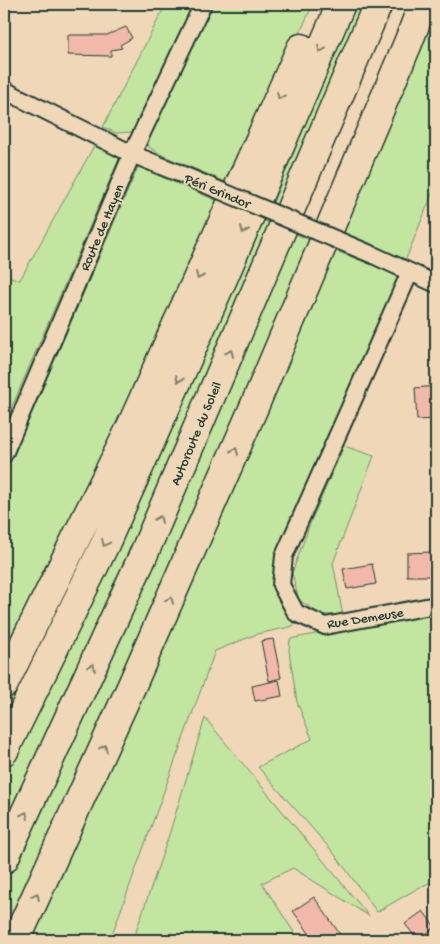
<svg xmlns="http://www.w3.org/2000/svg" width="440" height="944" viewBox="0 0 440 944" font-family="'Gochi Hand',sans-serif">
  <style>
    .green { fill: #c2e59f; stroke: #70916a }
    .building { fill: #f2b9aa; stroke: #1f3d34 }
    .lines { fill: none; stroke-linecap: round; stroke-linejoin: round }
    .street-casing { stroke: #1f3d34; stroke-width: 20 }
    .highway-casing { stroke: #1f3d34; stroke-width: 31 }
    .street { stroke: #f0d7b7; stroke-width: 16 }
    .highway { stroke: #f0d7b7; stroke-width: 28 }
    .street-bridge-casing { stroke: #1f3d34; stroke-width: 20; stroke-linecap: butt }
    .street-bridge { stroke: #f0d7b7; stroke-width: 16 }
    .oneway { stroke: #7d826f }
    .labels { text-anchor: middle; stroke-width: 4; stroke-linejoin: round; paint-order: stroke }
    .street-label { font-size: 14px; fill: #1f3d34; stroke: #f0d7b7 }
  </style>
  <rect width="100%" height="100%" fill="#f0d7b7"/>
  <filter id="ink" filterUnits="userSpaceOnUse"><feTurbulence type="fractalNoise" baseFrequency=".02" numOctaves="2"/><feDisplacementMap in="SourceGraphic" scale="10" xChannelSelector="R" yChannelSelector="G"/><feConvolveMatrix kernelMatrix="1 2 1 2 8 2 1 2 1" color-interpolation-filters="sRGB"/></filter>
  <g filter="url(#ink)">
    <path class="green" d="M166,4H197L142,116L132,132L116,133L103,127Z
      M209,4H313L231,184L164,156L149,147L146,135Z
      M355,4H371L283,209L272,205Z
      M436,4V184L406,259L383,254L339,235Z
      M95,144L108,148L119,159L4,425V275L20,280Z
      M138,167L333,250L400,275L327,440L278,557L299,623L290,627L257,634L215,651L110,940H4V477Z
      M344,446L374,456L333,563L343,616L320,614L299,600L292,573L311,521Z
      M436,614V880L420,887L377,912L333,852L258,767L312,739L297,702L289,651L290,639L345,628Z
      M205,718L369,916L293,868L262,883L299,940H133L168,838Z"/>
    <path class="building" d="M126,27L132,38L120,45L122,48L111,50V56L68,55V35H107Z
      M436,386V407L434,408L435,419L417,420L415,388Z
      M432,552L433,576H407V553Z
      M372,564L376,584L347,589L343,569Z
      M273,639L281,678L269,681L261,641Z
      M279,680L282,696L255,701L252,686Z
      M314,897L344,940H314L293,911Z
      M423,911L435,927L418,940L405,924Z"/>
    <g class="lines">
      <g class="street-casing">
        <path id="street" d="M4,90L132,154L176,172
          M373,255L436,284
          M410,272L284,556L281,585L296,613L325,626L436,605
          M4,454L132,154L203,4"/>
      </g>
      <g class="highway-casing">
        <path id="highway" d="M4,684L128,433L301,48
          M4,751L105,544L225,274L341,4
          M4,859L142,558L378,4
          M16,940L132,685L254,407L408,43L423,4"/>
      </g>
      <use href="#street" class="street"/>
      <use href="#highway" class="highway"/>
      <g class="street-bridge-casing">
        <path id="street-bridge" d="M176,172L373,255"/>
      </g>
      <use href="#street-bridge" class="street-bridge"/>
    </g>
    <defs><path id="oneway-chevron" d="M-2-3.5L2.5 0L-2 3.5" fill="none" stroke-width="1.6" stroke-linecap="round" stroke-linejoin="round" transform="scale(1.25)"/></defs>
    <g class="oneway">
      <use href="#oneway-chevron" transform="translate(321 49) rotate(113)"/>
      <use href="#oneway-chevron" transform="translate(280 96) rotate(114)"/>
      <use href="#oneway-chevron" transform="translate(244 230) rotate(113)"/>
      <use href="#oneway-chevron" transform="translate(199 276) rotate(114)"/>
      <use href="#oneway-chevron" transform="translate(230 353) rotate(-67)"/>
      <use href="#oneway-chevron" transform="translate(179 379) rotate(114)"/>
      <use href="#oneway-chevron" transform="translate(235 451) rotate(-66)"/>
      <use href="#oneway-chevron" transform="translate(159 519) rotate(-67)"/>
      <use href="#oneway-chevron" transform="translate(105 543) rotate(115)"/>
      <use href="#oneway-chevron" transform="translate(170 600) rotate(-66)"/>
      <use href="#oneway-chevron" transform="translate(92 667) rotate(-65)"/>
      <use href="#oneway-chevron" transform="translate(104 748) rotate(-65)"/>
      <use href="#oneway-chevron" transform="translate(25 815) rotate(-65)"/>
      <use href="#oneway-chevron" transform="translate(36 896) rotate(-65)"/>
    </g>
  </g>
  <g class="labels">
    <g class="street-label">
      <text transform="translate(218 190) rotate(23)" y="5">Péri Grindor</text>
      <text transform="translate(101 227) rotate(-67)" y="5">Route de Hayen</text>
      <text transform="translate(195 433) rotate(-67)" y="5">Autoroute du Soleil</text>
      <text transform="translate(365 617) rotate(-9)" y="5">Rue Demeuse</text>
    </g>
  </g>
  <rect width="440" height="944" fill="none" stroke="#f0d7b7" stroke-width="20"/>
  <rect x="10" y="10" width="420" height="924" fill="none" stroke="#1f3d34" stroke-width="2" filter="url(#ink)"/>
</svg>
